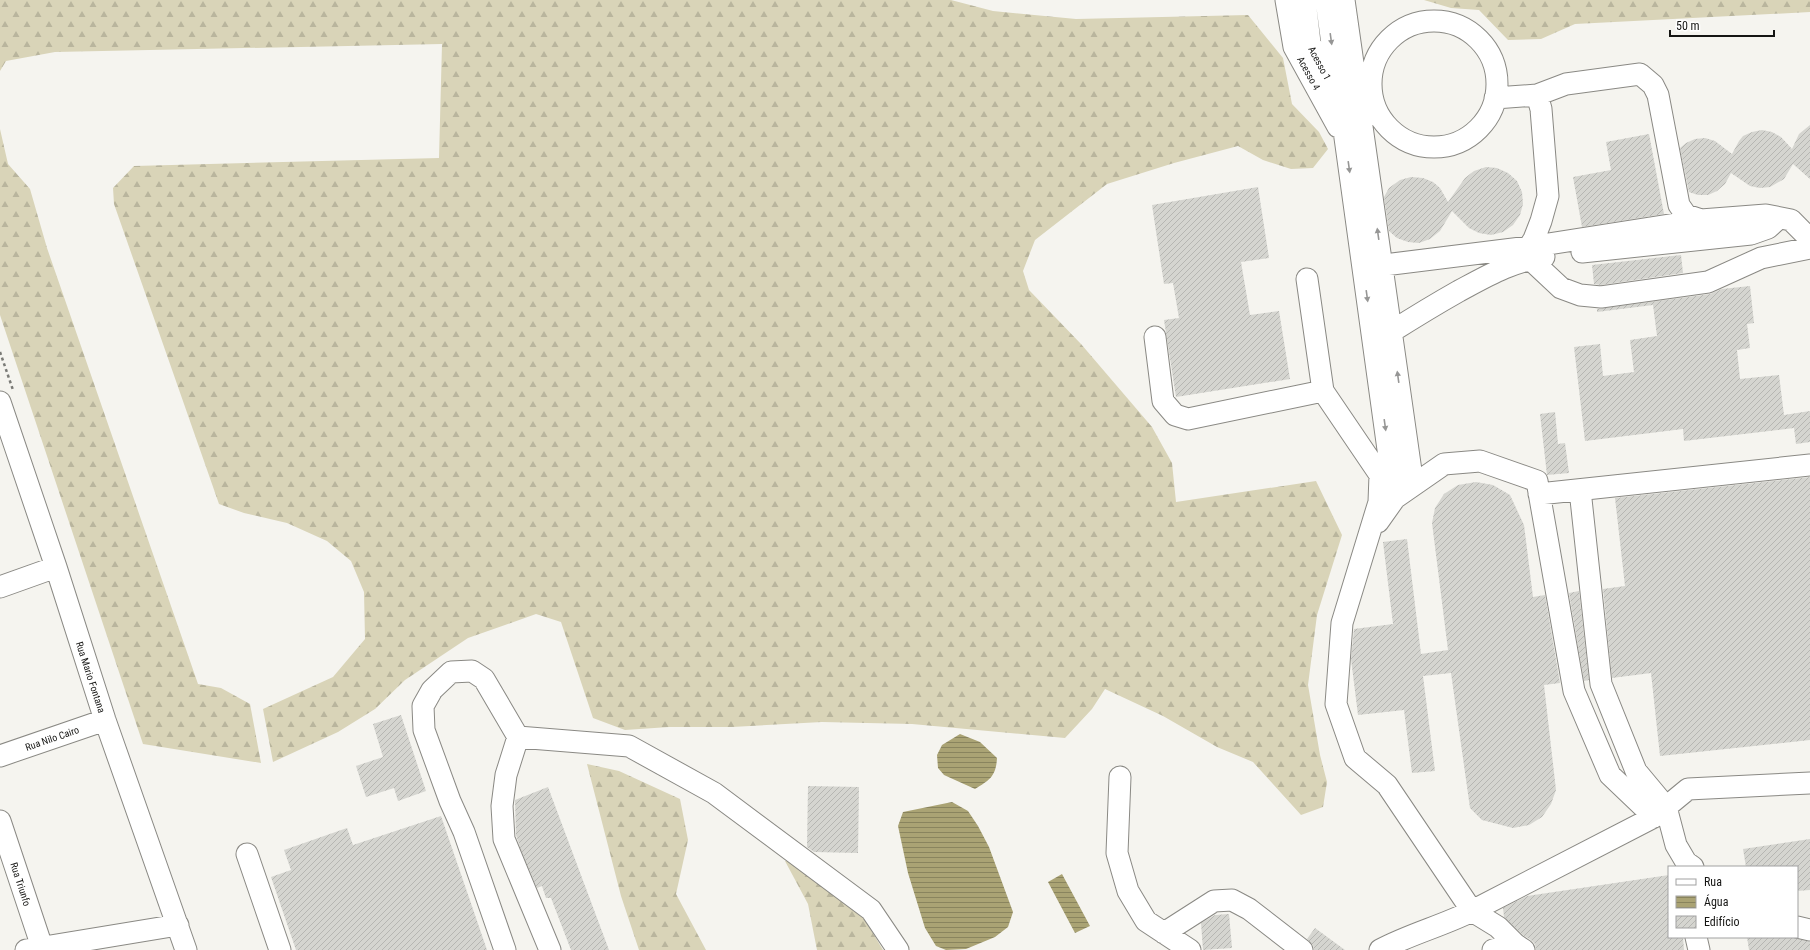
<svg xmlns="http://www.w3.org/2000/svg" width="1810" height="950" viewBox="0 0 1810 950" font-family="'Roboto Condensed',sans-serif">
  <style>
    .forest { fill: url(#forest-firs) }
    .water { fill: url(#water-rules) }
    .building { fill: url(#building-hatch) }
    .lines { fill: none; stroke-linecap: round; stroke-linejoin: round }
    .minor-casing { stroke: #8a8984; stroke-width: 23 }
    .path { stroke: #7a7a76; stroke-width: 2.5; stroke-dasharray: 3 3; stroke-linecap: butt }
    .minor { stroke: #fff; stroke-width: 21 }
    .oneway { fill: #969695 }
    .labels { text-anchor: middle; stroke-width: 4; stroke-linejoin: round; paint-order: stroke }
    .street-label { font-size: 10px; fill: #151513; stroke: #fff }
  </style>
  <defs>
    <pattern id="forest-firs" width="22" height="20" patternUnits="userSpaceOnUse"><rect width="22" height="20" fill="#d9d4b8"/><path d="M5 1l3.5 6h-7zM16 11l3.5 6h-7z" fill="#b9b59d"/></pattern>
    <pattern id="water-rules" width="6" height="5" patternUnits="userSpaceOnUse"><rect width="6" height="5" fill="#aaa374"/><path d="M0 2.5h6" fill="none" stroke="#89845e"/></pattern>
    <pattern id="building-hatch" width="6" height="6" patternUnits="userSpaceOnUse"><rect width="6" height="6" fill="#d5d5d0"/><path d="M-1 1l2-2M0 6l6-6M5 7l2-2" fill="none" stroke="#b6b6b2"/></pattern>
  </defs>
  <rect width="100%" height="100%" fill="#f5f4ef"/>
  <path class="forest" d="M0,0H951L993,11L1076,19L1248,15L1283,58L1292,104L1319,132L1328,149L1313,168L1291,169L1263,160L1238,146L1174,163L1107,184L1035,240L1023,271L1029,290L1081,344L1152,427L1172,463L1176,502L1316,481L1342,535L1317,615L1308,685L1320,755L1327,782L1323,807L1301,815L1253,762L1217,747L1163,716L1105,689L1092,709L1065,738L912,724L822,722L732,727H669L625,730L593,718L561,622L536,614L468,638L405,680L375,709L338,732L273,762L263,709L333,677L365,639L364,592L351,561L327,541L287,523L244,513L219,504L114,204L113,188L134,166L439,158L442,44L55,52L6,61L0,71Z
    M1424,0H1810V12L1575,24L1541,39L1508,40L1479,10L1451,8Z
    M0,129L8,164L30,189L47,248L198,684L221,688L250,704L261,763L143,744L0,315Z
    M587,764L619,771L680,799L688,840L676,894L706,950H639L621,896Z
    M799,860L862,915L883,950H817L808,904L785,861Z"/>
  <path class="water" d="M960,734L980,742L997,758C996,776 990,780 975,789L944,775L938,768L937,755L942,745Z
    M952,802L968,811L978,826L989,847L1013,912L1008,927L995,937L966,949L946,950L936,946L925,928L908,873L898,826L903,812Z
    M1062,874L1090,926L1075,933L1048,882Z"/>
  <path class="building" d="M1810,125V179L1793,164L1784,179L1770,187L1760,188L1750,186L1731,173L1725,184L1717,191L1708,195H1698L1689,192L1680,148L1686,143L1695,139L1705,138L1715,141L1732,154L1739,141L1743,136L1752,132L1762,130L1772,132L1781,137L1792,149L1799,134Z
    M1649,134L1664,214L1582,227L1573,177L1611,170L1606,142Z
    M1486,167L1497,168L1508,173L1517,181L1522,192L1523,204L1520,215L1513,225L1503,232L1491,235L1479,233L1469,228L1452,211L1440,231L1430,239L1419,243L1408,242L1397,238L1389,231L1384,197L1389,188L1400,180L1411,177L1423,178L1433,182L1440,188L1448,202L1465,178L1474,171Z
    M1258,187L1269,258L1241,262L1250,315L1279,311L1290,379L1176,397L1164,320L1179,318L1173,283L1164,284L1152,205Z
    M1681,255L1683,273L1601,285L1594,284L1592,265Z
    M1750,286L1754,323L1747,324L1750,348L1737,350L1740,379L1779,375L1784,415L1810,411V442L1796,444L1794,428L1684,441L1683,429L1585,441L1574,347L1600,344L1603,376L1634,372L1630,340L1657,336L1653,305L1597,312V309L1710,294L1722,289Z
    M1555,412L1558,444L1565,443L1569,473L1547,475L1540,414Z
    M1810,477V740L1660,756L1651,673L1612,678L1603,589L1625,586L1615,498Z
    M1476,482L1493,485L1510,495L1524,525L1533,597L1545,595L1560,683L1544,685L1556,790L1551,804L1542,817L1529,825L1513,828L1482,820L1470,808L1451,673L1423,676L1435,771L1412,773L1404,710L1358,715L1351,659L1354,629L1393,624L1383,542L1407,539L1421,654L1448,650L1432,523L1435,508L1444,494L1458,485Z
    M1579,591L1589,680L1584,681L1569,593Z
    M401,715L426,791L398,801L394,788L366,797L356,766L383,757L373,724Z
    M808,786L859,787L858,853L814,852L807,847Z
    M548,787L609,950H571L551,898H546L542,886L537,888L521,850L516,835L515,800Z
    M441,816L487,950H296L271,877L291,870L284,850L347,828L353,845Z
    M1810,839V890L1797,891V867H1746L1743,849Z
    M1669,875V937H1683L1684,950H1536L1535,944L1531,940L1523,935L1504,917L1503,908L1527,896Z
    M1229,914L1232,948L1203,950L1201,923L1215,915Z
    M1315,928L1345,950H1314L1313,945L1307,939Z
    M1747,937H1791L1810,942V950H1749Z"/>
  <g class="lines">
    <g class="minor-casing">
      <path id="minor" d="M1286,0L1294,47L1338,127
        M1305,0L1310,43L1333,87
        M1326,0L1394,493
        M1344,0L1413,485
        M1371 84a63 63 0 1 1 126 0a63 63 0 1 1-126 0Z
        M1495,98L1537,95
        M1701,220L1686,215L1679,205L1658,95L1653,85L1640,74L1566,84L1537,95L1541,109L1548,196L1541,221L1534,239L1529,247L1530,259L1561,288L1580,295L1601,297L1708,282L1761,258L1810,248
        M1582,252L1751,234L1768,228L1779,218
        M1368,267L1529,247L1701,220L1766,215L1791,220L1810,239
        M1307,279L1323,391L1380,475L1379,502L1342,623L1336,704L1355,758L1387,785L1472,911L1654,817L1688,789L1810,783
        M1391,332C1413,318 1436,304 1459,291C1487,276 1512,261 1544,257
        M1155,337L1163,401L1175,415L1188,419L1323,391
        M0,402L56,567L105,720L186,950
        M1580,490L1601,684L1636,771L1666,807L1676,845L1686,862L1693,867
        M1539,494L1810,465
        M1378,522L1395,498L1444,464L1480,461L1537,481L1574,691L1610,775L1654,817
        M0,587L56,567
        M0,756L105,720
        M1120,777L1117,853L1128,891L1146,921L1190,950
        M0,821L42,947
        M247,854L280,950
        M1797,927L1810,930
        M1164,933L1214,901L1232,900L1249,909L1302,950
        M1696,937L1699,950
        M26,950L178,925
        M505,950L464,832L450,801L424,730L423,706L432,690L451,672L472,671L484,679L518,737
        M550,950L504,839L502,806L506,775L518,737L629,746L714,793L871,910L898,950
        M1380,950C1410,934 1442,926 1472,911L1498,927L1515,944
        M1493,950L1515,944L1524,950"/>
    </g>
    <path class="path" d="M0,352L13,390"/>
    <use href="#minor" class="minor"/>
  </g>
  <defs><path id="oneway-solid" d="M-6-.8H1V-3.2L6.5 0L1 3.2V.8H-6Z"/></defs>
  <g class="oneway">
    <use href="#oneway-solid" transform="translate(1331 39) rotate(82)"/>
    <use href="#oneway-solid" transform="translate(1349 167) rotate(82)"/>
    <use href="#oneway-solid" transform="translate(1378 234) rotate(-98)"/>
    <use href="#oneway-solid" transform="translate(1367 296) rotate(82)"/>
    <use href="#oneway-solid" transform="translate(1398 377) rotate(-98)"/>
    <use href="#oneway-solid" transform="translate(1385 425) rotate(82)"/>
  </g>
  <g class="labels">
    <g class="street-label">
      <text transform="translate(1320 63) rotate(62)" y="4">Acesso 1</text>
      <text transform="translate(1309 73) rotate(61)" y="4">Acesso 4</text>
      <text transform="translate(91 677) rotate(72)" y="4">Rua Mario Fontana</text>
      <text transform="translate(52 738) rotate(-19)" y="4">Rua Nilo Cairo</text>
      <text transform="translate(21 884) rotate(72)" y="4">Rua Triunfo</text>
    </g>
  </g>
  <rect x="1668" y="866" width="130" height="72" fill="#ffffff" stroke="#a1a1a1"/>
  <rect x="1676" y="879" width="20" height="6" fill="#ffffff" stroke="#a1a1a1"/>
  <text x="1704" y="886" font-size="12" fill="#151513">Rua</text>
  <rect x="1676" y="896" width="20" height="12" fill="url(#water-rules)" stroke="#a1a1a1"/>
  <text x="1704" y="906" font-size="12" fill="#151513">Água</text>
  <rect x="1676" y="916" width="20" height="12" fill="url(#building-hatch)" stroke="#a1a1a1"/>
  <text x="1704" y="926" font-size="12" fill="#151513">Edifício</text>
  <path d="M1670 30v6h104v-6" fill="none" stroke="#151513" stroke-width="2"/>
  <text x="1676" y="30" font-size="12" fill="#151513" stroke="#ffffff" stroke-width="3" paint-order="stroke">50 m</text>
</svg>
